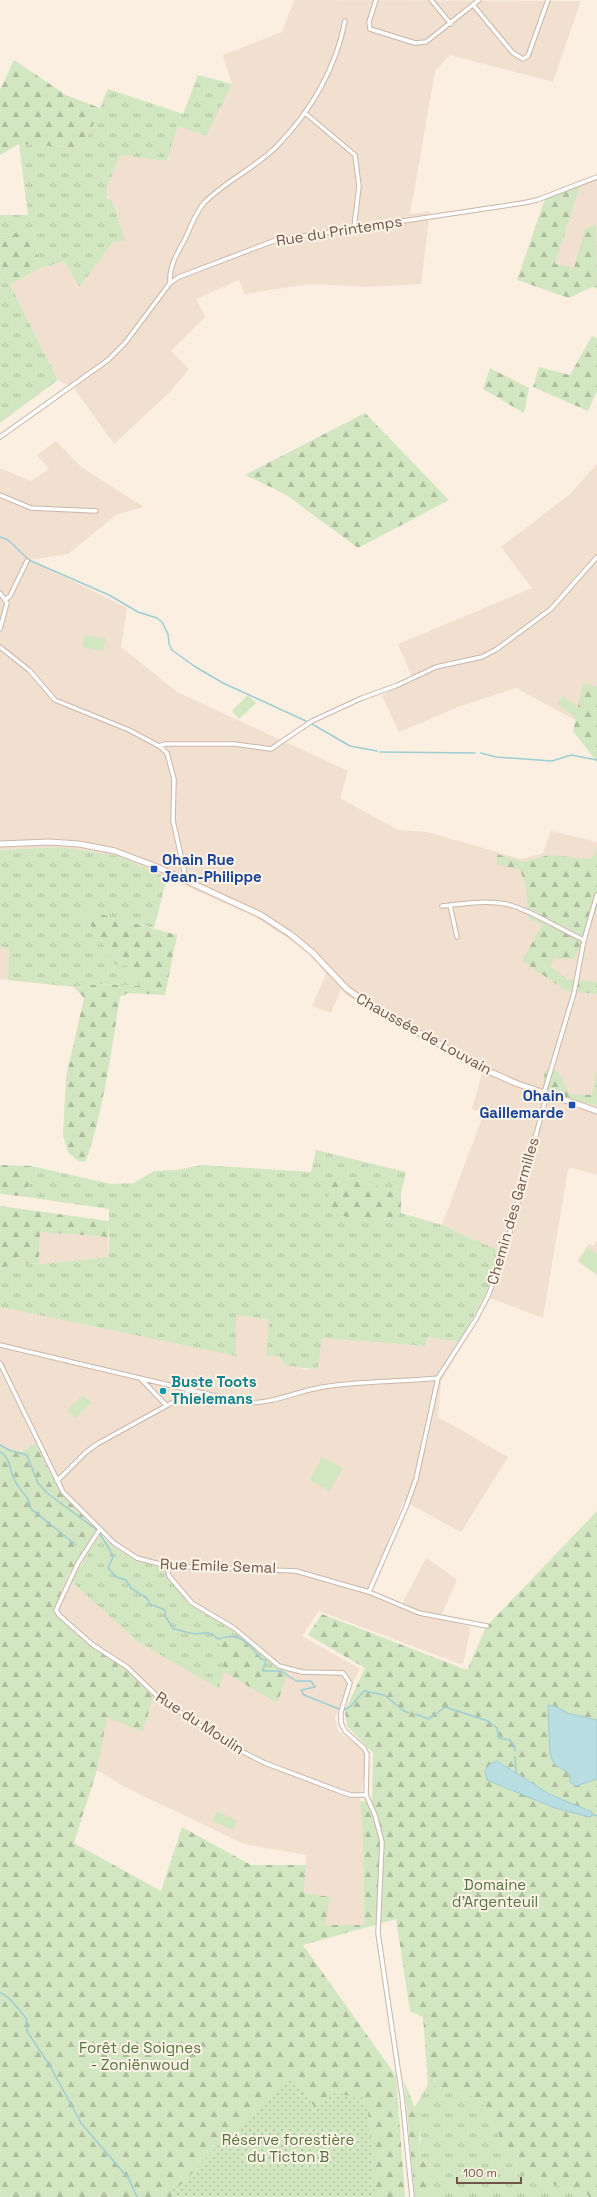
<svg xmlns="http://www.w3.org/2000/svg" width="597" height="2197" viewBox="0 0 597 2197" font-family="'Space Grotesk',sans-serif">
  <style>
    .residential { fill: #f1e0d0 }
    .grass { fill: url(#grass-tufts) }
    .forest { fill: url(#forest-firs); fill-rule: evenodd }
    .park { fill: url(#park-dots) }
    .garden { fill: #d2e6c1 }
    .water { fill: #b8dee2; stroke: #9fcdd3 }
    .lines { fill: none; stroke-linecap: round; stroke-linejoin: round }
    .stream { stroke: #9fcdd3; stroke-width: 1.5 }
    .minor-casing { stroke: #c9b6a9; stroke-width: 5.5 }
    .secondary-casing { stroke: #cfb8a9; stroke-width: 7 }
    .minor { stroke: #fff; stroke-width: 3.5 }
    .secondary { stroke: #fff; stroke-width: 5 }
    .transit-dot { fill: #1a4fb4; stroke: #fef3e7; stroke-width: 1.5 }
    .culture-dot { fill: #0f9aa8; stroke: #fef3e7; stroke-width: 1.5 }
    .labels { text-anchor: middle; stroke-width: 4; stroke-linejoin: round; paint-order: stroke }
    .street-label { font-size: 15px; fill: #6f554a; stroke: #fef3e7 }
    .transit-label { font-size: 15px; font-weight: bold; fill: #164399; stroke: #fef3e7; text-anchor: start }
    .culture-label { font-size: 15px; font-weight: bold; fill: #0d838f; stroke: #fef3e7; text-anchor: start }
    .park-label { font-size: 15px; fill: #547543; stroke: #fef3e7 }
  </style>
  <defs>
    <pattern id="grass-tufts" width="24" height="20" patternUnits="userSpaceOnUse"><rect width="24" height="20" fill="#d2e6c1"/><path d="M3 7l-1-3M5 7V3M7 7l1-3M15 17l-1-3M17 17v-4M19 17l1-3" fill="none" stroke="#afbd9f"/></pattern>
    <pattern id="forest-firs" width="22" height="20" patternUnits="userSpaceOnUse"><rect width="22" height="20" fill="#d2e6c1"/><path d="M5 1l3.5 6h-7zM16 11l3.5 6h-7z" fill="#afbd9f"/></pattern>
    <pattern id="park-dots" width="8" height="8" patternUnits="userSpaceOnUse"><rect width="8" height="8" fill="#d2e6c1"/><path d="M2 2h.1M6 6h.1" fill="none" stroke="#afbd9f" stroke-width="1.8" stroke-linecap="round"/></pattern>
  </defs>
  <rect width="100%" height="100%" fill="#faefe1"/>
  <path class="residential" d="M294,0L581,1L553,82L450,55L435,71L410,214L430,211L421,284L366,287L310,284L245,294L239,280L196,299L205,317L171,351L189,369L171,391L114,444L74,388L58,380L10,285L39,269L64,261L79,286L81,285L113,242L107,188L120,155L167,161L178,126L232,84L223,55L282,32Z
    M597,177V280L555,264L580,186Z
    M56,441L81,467L144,507L116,515L68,554L30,560L127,608L121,647L177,692L348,771L340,798L398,830L427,832L521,859L543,853L551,831L597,842V1175L572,1168L568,1169L543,1318L490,1298L502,1252L442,1225L484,1113L472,1109L482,1074L373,1012L346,995L341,989L331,1013L312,1006L326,974L310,953L257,918L119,856L62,847L0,850V468L31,481L49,469L37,455Z
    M597,464V732L516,688L458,707L399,732L382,696L412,677L398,644L532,588L501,547L569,495Z
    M0,947L9,948L8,980L0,979Z
    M40,1232L108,1237L109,1257L39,1264Z
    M597,1240V1275L577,1261L589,1244L593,1246Z
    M0,1307L236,1356V1315L269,1320L266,1355L280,1356L286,1365L297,1366L305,1370L318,1368L321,1338L426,1346L427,1337L464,1342L441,1382L438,1417L508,1457L461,1532L404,1501L369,1589L402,1604L426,1558L457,1579L440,1619L471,1627L463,1665L319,1611L302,1636L360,1669L335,1717L338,1731L365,1751L366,1762L360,1801L363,1842L364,1925H325L304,1893L306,1855L244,1844L125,1787L97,1770L107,1716L126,1669L92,1647L56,1613L54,1610L67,1577L138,1642L219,1689L224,1672L277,1703L279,1668L232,1630L190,1605L168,1576L165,1568L150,1565L125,1554L83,1519L84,1518L61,1493L35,1443L20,1453L9,1450L0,1445Z"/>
  <path class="grass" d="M198,75L232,84L206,136L178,126L167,161L120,155L107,188V199L112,200L125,241L113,242L81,285L79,286L64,261L39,269L33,231L0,234V215H28L19,144L83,148L108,89L183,114Z
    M0,262L10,285L58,380L0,423Z
    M62,847L119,856L167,878L154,928L86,911L130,966L139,986L101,984L74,987L8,980L9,948L0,947V850Z
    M316,1150L406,1172L401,1193L337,1175C327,1188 328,1196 331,1212L386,1220L401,1213L442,1225L502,1252L485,1295L460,1342L427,1337L426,1346L322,1338L318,1368C304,1370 298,1366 285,1365L280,1356H266L269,1320L236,1315V1356L0,1307V1270L11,1263L39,1264L109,1257V1209L27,1197L31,1166L111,1184L134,1183L154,1171L176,1170L202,1165L311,1172Z
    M100,1534C116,1552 140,1563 165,1568L168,1576L190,1605L232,1630L267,1659L288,1672L287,1676L281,1671H263C259,1645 240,1647 218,1639L224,1672L219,1689L138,1642L71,1581Z
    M428,2084L479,2098L521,2175L587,2194L589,2197H430L431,2175L418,2149L421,2139L415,2107Z"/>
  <path class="forest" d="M14,60L66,95L100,108L83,148L19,144L0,155V90Z
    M580,186L555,264L574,268L585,229L596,224L597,289L592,287L569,298L517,280L545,199Z
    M33,231L39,269L10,285L0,262V234Z
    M592,336L597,338V391L588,411L533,387L539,367L570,375Z
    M490,368L529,388L524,413L483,389Z
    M365,413L449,500L358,548L285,494L245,475Z
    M583,682L597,687V762L573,731Z
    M597,850V909L574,959L555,958L550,966L567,979L597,982V994L567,991L522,961L542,925L529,919L525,883L520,870L497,864V854L523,862L549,855L591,859Z
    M86,910L177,935L165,995L128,993L120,997C111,1052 104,1109 86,1161L79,1162L68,1152L63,1135L66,1077L84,998L74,987L101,984L139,986L130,966L116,965L86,918Z
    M545,1069L558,1071L570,1094L592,1095L597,1070V1105L542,1096Z
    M0,1165L31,1166L27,1197L0,1194Z
    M337,1175L401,1193V1213C369,1228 363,1221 330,1212C328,1196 327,1188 337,1175Z
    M0,1206L109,1221L108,1237L40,1232L39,1264L11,1263L0,1270Z
    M35,1443L61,1493L85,1518L84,1519L97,1530L67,1577L54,1610L56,1613L92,1647L126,1669L153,1697L143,1732L107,1717L97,1770L74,1843L161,1891L182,1827L251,1865H306L304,1893L330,1897L325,1925H364L363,1842L360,1801H372L373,1753L347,1726L345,1711L365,1668L308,1635L322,1614L467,1670L486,1627L597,1511V1720L567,1713L549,1705L550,1754L554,1764L570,1774L576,1786L597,1779V2197H589L587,2194L521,2175L479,2098L428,2084L423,2017L410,2011L396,1919L303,1945L396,2076L405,2197H0V1445L9,1450L20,1453ZM498,1761L549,1794L592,1812L485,1770L493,1762Z
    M229,1635L238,1636L261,1659L266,1660L263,1671H281L287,1676L277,1703L224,1672L218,1639Z
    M404,2081C413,2102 424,2126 418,2149L431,2175L430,2197H415Z"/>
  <path class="park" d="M291,2080L317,2109L336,2092L355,2098L360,2093L368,2111L375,2197H172L170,2192L183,2183L224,2139L243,2125L250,2115L260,2109L266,2099L274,2095Z"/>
  <path class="garden" d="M85,635L106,638L103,651L82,647Z
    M248,695L256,703L239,719L232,711Z
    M563,696L582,710L576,718L557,704Z
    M588,1248L597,1254V1274L578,1261Z
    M83,1395L91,1403L75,1418L67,1410Z
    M322,1457L343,1468L330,1491L310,1480Z
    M217,1811L237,1821L233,1830L212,1821Z"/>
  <path class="water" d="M548,1705L557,1707L567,1713L597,1720V1779L576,1786L570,1782V1774L554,1764L550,1754Z
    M497,1761L549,1794L592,1812V1816L590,1817L555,1808L487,1780L485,1770L490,1764Z"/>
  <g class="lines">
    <path class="stream" d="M0,537L8,540L27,558
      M29,560L109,595L138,612L157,618L162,622L168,634L169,644L172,650L194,666L223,683L306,721
      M312,724L350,746L377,751
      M380,752L475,753
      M481,753L496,757L552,761L571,755L597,760
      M0,1445L9,1450L27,1455L38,1483L47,1493L97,1530
      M0,1452C11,1458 9,1469 14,1479C19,1491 30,1496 31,1509L76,1545
      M100,1534L111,1552L113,1557L108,1568L116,1577L126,1580L132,1589L147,1598L150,1604L165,1610V1616L174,1629C181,1630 190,1634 197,1634C206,1633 211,1631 218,1639C239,1631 248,1643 261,1659L266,1660L263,1671H281L296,1681H311L315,1687L301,1690L304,1695L339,1709
      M344,1710L351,1706L364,1691L384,1695L404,1711L409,1713
      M415,1714L429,1719L445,1707L488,1721L497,1728L499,1738L510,1740L515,1747V1751
      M515,1757L516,1773
      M592,1814L597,1816
      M0,1992L9,1998L26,2018L27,2031L50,2066L81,2123L129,2179L137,2197"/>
    <g class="minor-casing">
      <path id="minor" d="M376,0L369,22L370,29L415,43L426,42L479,0
        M431,0L451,24
        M474,6L513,53L523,59L528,56L548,0
        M305,113L355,155L359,186L354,228
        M170,283C169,267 176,255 184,241C190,229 195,213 204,203C225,181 256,168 278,145C311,111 336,68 345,21
        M0,437L108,360L125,343L170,283L179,277L276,240L523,203L537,200L597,177
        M0,495L31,508L96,511
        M0,593L7,603L0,629
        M6,599L10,596L27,561
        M0,647L29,670L55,700L129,730L159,746L167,753L174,779L173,821L184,869V879
        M159,746L165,744H235L271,749L312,721L362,698L398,685L436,667L482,657L497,649L551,609L597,557
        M450,905L457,937
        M442,906C462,904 485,900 506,904C529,909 561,930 584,940
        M544,1093L574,993L584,940L597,895
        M0,1345L245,1403C276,1403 294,1392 323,1387C360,1381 400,1382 438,1378
        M0,1363L63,1492L114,1543L137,1558L167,1566L296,1571L369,1592L419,1613L487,1626
        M142,1380L166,1405
        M57,1481L85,1453L97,1444L186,1395L188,1390
        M100,1529L78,1563L56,1610L59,1615L93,1645L127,1667L160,1699L231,1746L265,1763L339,1791L351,1795H366
        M167,1566L169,1576L192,1603L234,1628L279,1666L302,1672L343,1673L350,1683L341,1712V1723L345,1731L364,1748L367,1754L366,1795L375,1815L382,1842L378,1933L402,2096L412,2197
        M369,1592L406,1507L416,1479L438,1378L476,1319L488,1296L504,1254L547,1094"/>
    </g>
    <g class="secondary-casing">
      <path id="secondary" d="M0,844L49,842L79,844L115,851L157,867L261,915L290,934L312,952L347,989L373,1007L488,1071L518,1084L597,1111"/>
    </g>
    <use href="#minor" class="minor"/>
    <use href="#secondary" class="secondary"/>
  </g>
  <g class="transit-dot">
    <rect x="150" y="865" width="8" height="8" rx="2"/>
    <rect x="568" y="1101" width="8" height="8" rx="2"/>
  </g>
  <circle class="culture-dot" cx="163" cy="1391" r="4"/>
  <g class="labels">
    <g class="street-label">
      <text transform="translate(339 231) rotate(-9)" y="5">Rue du Printemps</text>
      <text transform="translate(424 1034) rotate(29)" y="5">Chaussée de Louvain</text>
      <text transform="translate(513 1211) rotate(-74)" y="5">Chemin des Garmilles</text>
      <text transform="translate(218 1566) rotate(2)" y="5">Rue Emile Semal</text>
      <text transform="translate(200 1723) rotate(33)" y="5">Rue du Moulin</text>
    </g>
    <g class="transit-label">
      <text x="162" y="865">Ohain Rue<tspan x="162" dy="17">Jean-Philippe</tspan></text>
      <text x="564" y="1101" text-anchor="end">Ohain<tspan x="564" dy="17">Gaillemarde</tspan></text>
    </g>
    <g class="culture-label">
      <text x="171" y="1387">Buste Toots<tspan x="171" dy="17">Thielemans</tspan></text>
    </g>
    <g class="park-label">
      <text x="495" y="1890">Domaine<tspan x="495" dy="17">d'Argenteuil</tspan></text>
      <text x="140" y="2053">Forêt de Soignes<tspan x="140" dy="17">- Zoniënwoud</tspan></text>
      <text x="288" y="2145">Réserve forestière<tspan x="288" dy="17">du Ticton B</tspan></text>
    </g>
  </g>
  <path d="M457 2177v6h64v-6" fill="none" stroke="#6f554a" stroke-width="2"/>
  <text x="463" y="2177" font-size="12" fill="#6f554a" stroke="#fef3e7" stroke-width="3" paint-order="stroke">100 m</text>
</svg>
